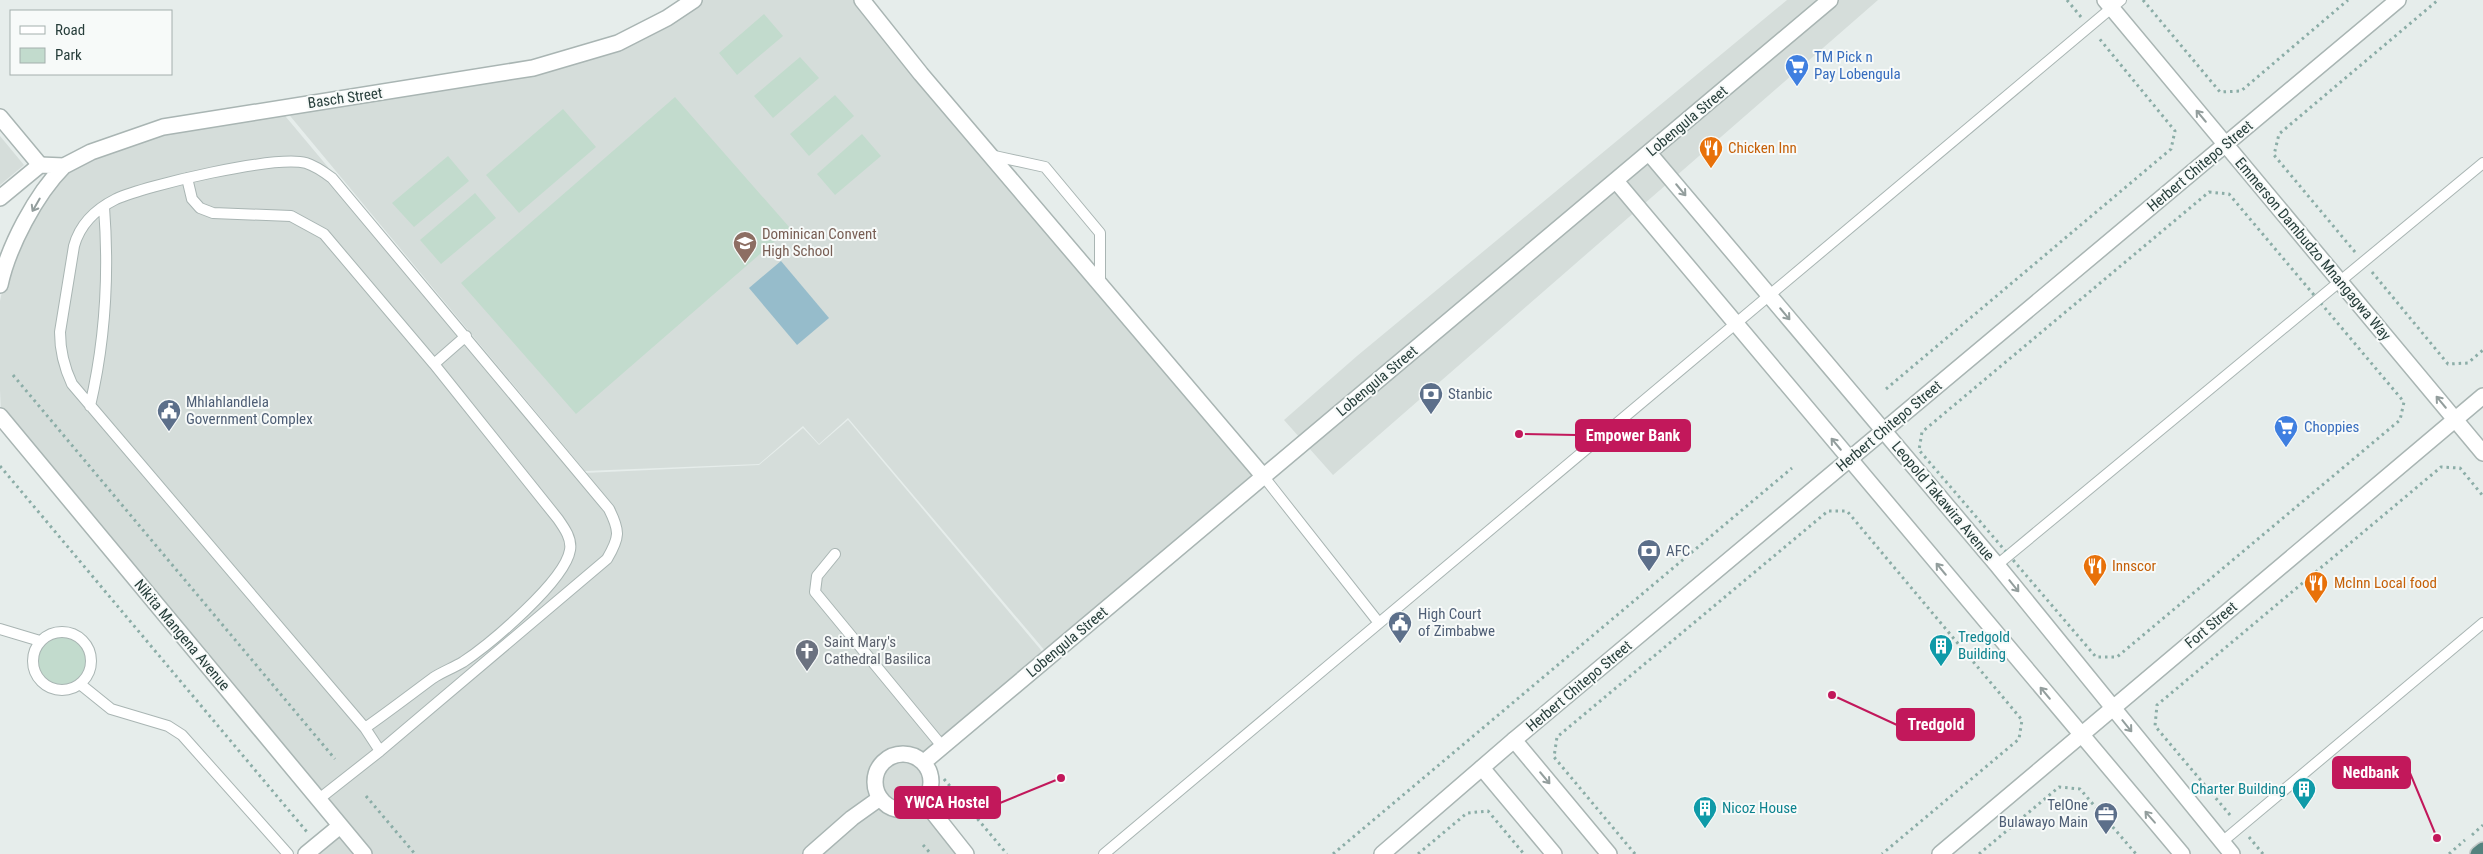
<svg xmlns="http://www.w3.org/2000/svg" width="2483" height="854" viewBox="0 0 2483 854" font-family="'Roboto Condensed',sans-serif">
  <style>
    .built { fill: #d5ddda }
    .green { fill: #c2dbcd }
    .water { fill: #96bccb }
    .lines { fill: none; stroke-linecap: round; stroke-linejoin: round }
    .service-casing { stroke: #a9b5b3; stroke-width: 12 }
    .minor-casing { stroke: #a9b5b3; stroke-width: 18 }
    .tertiary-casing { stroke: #a9b5b3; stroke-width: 18 }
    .trunk-casing { stroke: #c3c9c8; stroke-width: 18 }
    .path { stroke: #8bada7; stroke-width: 3; stroke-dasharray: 2.5 4; stroke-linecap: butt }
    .service { stroke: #fff; stroke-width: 10 }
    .minor { stroke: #fff; stroke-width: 15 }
    .tertiary { stroke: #fff; stroke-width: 15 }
    .trunk { stroke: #54827e; stroke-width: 15 }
    .oneway { stroke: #939e9d }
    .labels { text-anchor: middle; stroke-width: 4; stroke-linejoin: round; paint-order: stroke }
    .shop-label { font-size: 15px; fill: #366cbe; stroke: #f7faf9; text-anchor: start }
    .street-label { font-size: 15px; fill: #273e3b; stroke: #f7faf9 }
    .food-label { font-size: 15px; fill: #c56008; stroke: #f7faf9; text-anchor: start }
    .education-label { font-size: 15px; fill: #785e54; stroke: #f7faf9; text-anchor: start }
    .service-label { font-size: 15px; fill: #4e5e75; stroke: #f7faf9; text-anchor: start }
    .culture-label { font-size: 15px; fill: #0d838f; stroke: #f7faf9; text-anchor: start }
    .worship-label { font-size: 15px; fill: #5b616d; stroke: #f7faf9; text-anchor: start }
    .leader { fill: none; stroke: #c2185b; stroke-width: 2 }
    .callout-dot { fill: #c2185b; stroke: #f7faf9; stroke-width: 2 }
    .callout { fill: #c2185b; stroke: #c2185b; stroke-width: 2 }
    .callout-label { font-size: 16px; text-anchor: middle; font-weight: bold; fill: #fff }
  </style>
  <rect width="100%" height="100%" fill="#e6edeb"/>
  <path class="built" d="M700,0H854L1257,477L1046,652L848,418L819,444L803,426L759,464L585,471L286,111L535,71Z
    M1787,0H1878L1333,475L1284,420L1357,356Z
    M281,111L584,473L759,465L803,428L819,445L848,420L1046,656L922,765L929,782L927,792L919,800L963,854H311L344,827L1,411L0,390V301L7,268L22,236L64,169L163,131Z
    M0,136L24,165L0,185Z"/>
  <path class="green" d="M764,14L783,36L737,75L719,53Z
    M800,57L819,78L773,118L754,96Z
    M835,95L854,116L809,156L790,134Z
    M675,97L790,228L576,414L461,283Z
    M563,109L596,147L519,213L486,175Z
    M862,134L881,156L835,195L817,174Z
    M448,156L469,181L414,227L392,203Z
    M475,193L496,218L441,264L420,240Z
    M35 661a26 26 0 1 1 52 0a26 26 0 1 1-52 0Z"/>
  <path class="water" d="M781,261L829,318L797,345L749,288Z"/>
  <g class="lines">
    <g class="service-casing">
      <path id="service" d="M990,155L1045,167L1100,233V284
        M187,178L192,199L200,208L213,213L291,216L324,234L434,364
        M90,406C105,342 109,272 104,207
        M1264,477L1379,623
        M835,554L817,576L815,592L942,746
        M1997,565L2483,163
        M0,629L40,641
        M33 661a29 29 0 1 1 58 0a29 29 0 1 1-58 0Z
        M80,684L111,709L168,726L182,735L288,854
        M365,728C388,712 410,695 433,678C442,672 453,668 463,662C490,644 565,581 570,550C572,539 565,529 558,519L434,364L466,336
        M319,799L380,751L607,559C620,537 620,531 609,509L332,178C324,172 316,166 306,163C275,155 147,185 116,199C96,209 80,224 74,246L60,332C60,351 64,367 72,384L365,728L380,751
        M2222,842L2483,623
        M1104,854L2121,0"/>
    </g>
    <g class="minor-casing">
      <path id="minor" d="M862,0L921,74L1264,477
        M0,117L40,165
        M1649,153L1997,565L2232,854
        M1616,181L2182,854
        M0,416L364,854
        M1514,740L1609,854
        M875 782a28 28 0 1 1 56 0a28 28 0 1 1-56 0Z
        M924,762L1830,0
        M1482,768L1554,854
        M924,801L966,854
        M306,854L340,826
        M811,854L852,818L880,798
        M1940,854L2483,396"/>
    </g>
    <g class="tertiary-casing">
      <path id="tertiary" d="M2105,0L2483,453
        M0,198L40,165L64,166L91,152L163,127L533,68L618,43L667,18L694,0
        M0,285C8,247 36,194 64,166
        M1382,854L1514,740L2398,0"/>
    </g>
    <g class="trunk-casing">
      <path id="trunk" d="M2478,854L2483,850"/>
    </g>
    <path class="path" d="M2067,0L2081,17
      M2143,0L2220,92L2241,91L2348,0
      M2209,192L2229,194L2404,402L2400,420L2117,657H2096L1919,450L1922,432Z
      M2355,252L2274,155L2279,134L2438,0
      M2372,272L2448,364L2468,363L2483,350
      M13,375L335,759
      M1886,389L2171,149L2175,131L2098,37
      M0,466L307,832
      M944,779L1007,854
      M366,796L415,854
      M2230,815L2155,726L2157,705L2441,467L2460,468L2483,496
      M2472,835L2483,825
      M2249,837L2263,854
      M923,845L931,854
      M1333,854L1792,468
      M1418,854L1467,813L1488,811L1524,854
      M1635,854L1554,757L1557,737L1828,511H1847L2022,720L2019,739L1882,854
      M1979,854L2059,787L2080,789L2136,854
      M2449,854L2465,840"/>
    <use href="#service" class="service"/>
    <use href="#minor" class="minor"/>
    <use href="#tertiary" class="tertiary"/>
    <use href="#trunk" class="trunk"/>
  </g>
  <defs><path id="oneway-shaft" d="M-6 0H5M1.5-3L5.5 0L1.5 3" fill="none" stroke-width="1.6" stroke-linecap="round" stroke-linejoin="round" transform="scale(1.25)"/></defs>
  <g class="oneway">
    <use href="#oneway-shaft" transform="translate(2201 116) rotate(-130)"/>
    <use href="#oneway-shaft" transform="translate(1681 190) rotate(50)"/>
    <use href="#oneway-shaft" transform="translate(36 205) rotate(120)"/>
    <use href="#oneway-shaft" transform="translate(1785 314) rotate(50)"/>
    <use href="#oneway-shaft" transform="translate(2441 402) rotate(-130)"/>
    <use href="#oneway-shaft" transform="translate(1836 444) rotate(-130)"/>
    <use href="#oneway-shaft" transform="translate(1941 569) rotate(-130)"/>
    <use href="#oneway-shaft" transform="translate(2014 586) rotate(51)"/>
    <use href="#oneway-shaft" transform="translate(2045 693) rotate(-130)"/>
    <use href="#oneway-shaft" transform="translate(2127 726) rotate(51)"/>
    <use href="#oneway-shaft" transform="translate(1545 778) rotate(50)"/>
    <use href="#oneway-shaft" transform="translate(2150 817) rotate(-131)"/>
  </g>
  <defs>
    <g id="supermarket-pin" transform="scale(1.25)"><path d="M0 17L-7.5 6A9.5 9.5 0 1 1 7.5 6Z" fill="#3f7fe0" stroke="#f7faf9"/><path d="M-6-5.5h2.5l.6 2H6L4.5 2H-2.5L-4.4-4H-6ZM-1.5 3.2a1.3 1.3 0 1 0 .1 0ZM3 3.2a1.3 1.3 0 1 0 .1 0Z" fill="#fff"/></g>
    <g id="restaurant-pin" transform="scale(1.25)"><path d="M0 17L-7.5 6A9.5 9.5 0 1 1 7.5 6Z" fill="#e8710a" stroke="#f7faf9"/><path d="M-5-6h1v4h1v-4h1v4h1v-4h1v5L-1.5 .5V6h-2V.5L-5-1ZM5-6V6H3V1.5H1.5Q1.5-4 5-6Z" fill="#fff"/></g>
    <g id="school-pin" transform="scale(1.25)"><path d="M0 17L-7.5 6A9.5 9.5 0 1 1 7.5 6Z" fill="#8d6e63" stroke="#f7faf9"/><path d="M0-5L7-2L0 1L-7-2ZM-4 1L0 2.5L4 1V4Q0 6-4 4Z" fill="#fff"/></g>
    <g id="bank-pin" transform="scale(1.25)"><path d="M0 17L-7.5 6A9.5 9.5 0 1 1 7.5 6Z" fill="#5c6f8a" stroke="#f7faf9"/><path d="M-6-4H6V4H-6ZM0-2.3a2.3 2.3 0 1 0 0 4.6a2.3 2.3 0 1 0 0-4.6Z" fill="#fff"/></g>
    <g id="civic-pin" transform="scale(1.25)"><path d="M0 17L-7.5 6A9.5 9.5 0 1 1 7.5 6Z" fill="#5c6f8a" stroke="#f7faf9"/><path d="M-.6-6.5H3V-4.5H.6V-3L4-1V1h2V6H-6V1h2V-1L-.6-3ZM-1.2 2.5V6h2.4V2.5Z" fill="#fff"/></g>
    <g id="building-pin" transform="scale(1.25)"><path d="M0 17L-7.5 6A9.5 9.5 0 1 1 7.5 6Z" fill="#0f9aa8" stroke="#f7faf9"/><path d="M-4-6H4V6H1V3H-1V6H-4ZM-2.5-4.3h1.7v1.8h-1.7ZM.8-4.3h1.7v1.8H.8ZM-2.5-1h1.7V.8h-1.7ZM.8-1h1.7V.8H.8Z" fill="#fff"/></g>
    <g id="church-pin" transform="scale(1.25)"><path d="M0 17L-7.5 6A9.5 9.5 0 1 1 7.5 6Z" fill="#6b7280" stroke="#f7faf9"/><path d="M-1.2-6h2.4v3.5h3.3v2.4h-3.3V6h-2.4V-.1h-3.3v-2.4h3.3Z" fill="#fff"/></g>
    <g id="office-pin" transform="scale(1.25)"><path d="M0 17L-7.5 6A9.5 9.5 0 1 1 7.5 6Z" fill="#5c6f8a" stroke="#f7faf9"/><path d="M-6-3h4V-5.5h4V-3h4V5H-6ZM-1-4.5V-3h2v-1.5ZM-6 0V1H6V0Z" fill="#fff"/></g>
  </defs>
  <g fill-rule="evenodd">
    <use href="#supermarket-pin" x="1797" y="66"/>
    <use href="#restaurant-pin" x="1711" y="148"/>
    <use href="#school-pin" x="745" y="243"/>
    <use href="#bank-pin" x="1431" y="394"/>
    <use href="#civic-pin" x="169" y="411"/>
    <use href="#supermarket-pin" x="2286" y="427"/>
    <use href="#bank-pin" x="1649" y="551"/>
    <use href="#restaurant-pin" x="2095" y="566"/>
    <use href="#restaurant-pin" x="2316" y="583"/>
    <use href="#civic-pin" x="1400" y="623"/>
    <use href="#building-pin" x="1941" y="646"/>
    <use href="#church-pin" x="807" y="651"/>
    <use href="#building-pin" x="2304" y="789"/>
    <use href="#building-pin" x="1705" y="808"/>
    <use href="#office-pin" x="2106" y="814"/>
  </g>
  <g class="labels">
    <g class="shop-label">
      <text x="1814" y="62">TM Pick n<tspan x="1814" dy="17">Pay Lobengula</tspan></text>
      <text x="2304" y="432">Choppies</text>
    </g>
    <g class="street-label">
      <text transform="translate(345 98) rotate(-8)" y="5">Basch Street</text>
      <text transform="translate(1687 121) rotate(-40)" y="5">Lobengula Street</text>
      <text transform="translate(2200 166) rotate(-40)" y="5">Herbert Chitepo Street</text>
      <text transform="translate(2313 249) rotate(50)" y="5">Emmerson Dambudzo Mnangagwa Way</text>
      <text transform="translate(1377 381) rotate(-40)" y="5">Lobengula Street</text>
      <text transform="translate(1889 426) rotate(-40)" y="5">Herbert Chitepo Street</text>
      <text transform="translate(1943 501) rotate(50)" y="5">Leopold Takawira Avenue</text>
      <text transform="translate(2211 625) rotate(-40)" y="5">Fort Street</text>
      <text transform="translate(182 635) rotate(50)" y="5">Nikita Mangena Avenue</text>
      <text transform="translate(1067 642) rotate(-40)" y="5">Lobengula Street</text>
      <text transform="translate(1579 686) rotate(-40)" y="5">Herbert Chitepo Street</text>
    </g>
    <g class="food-label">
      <text x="1728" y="153">Chicken Inn</text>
      <text x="2112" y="571">Innscor</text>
      <text x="2334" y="588">McInn Local food</text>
    </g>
    <g class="education-label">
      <text x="762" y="239">Dominican Convent<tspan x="762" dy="17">High School</tspan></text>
    </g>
    <g class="service-label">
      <text x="1448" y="399">Stanbic</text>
      <text x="186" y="407">Mhlahlandlela<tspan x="186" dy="17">Government Complex</tspan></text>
      <text x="1666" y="556">AFC</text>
      <text x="1418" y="619">High Court<tspan x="1418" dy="17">of Zimbabwe</tspan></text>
      <text x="2088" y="810" text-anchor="end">TelOne<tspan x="2088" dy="17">Bulawayo Main</tspan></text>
    </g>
    <g class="culture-label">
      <text x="1958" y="642">Tredgold<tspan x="1958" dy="17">Building</tspan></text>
      <text x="2286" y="794" text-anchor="end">Charter Building</text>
      <text x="1722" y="813">Nicoz House</text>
    </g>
    <g class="worship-label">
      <text x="824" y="647">Saint Mary's<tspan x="824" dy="17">Cathedral Basilica</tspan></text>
    </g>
  </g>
  <path class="leader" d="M1519 434L1576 435M1832 695L1897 725M2437 838L2410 773M1061 778L1000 803"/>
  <g class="callout-dot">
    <circle cx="1519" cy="434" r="5"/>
    <circle cx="1832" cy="695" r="5"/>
    <circle cx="2437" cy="838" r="5"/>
    <circle cx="1061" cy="778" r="5"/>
  </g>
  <g class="callout">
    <rect x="1576" y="420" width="114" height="31" rx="5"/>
    <rect x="1897" y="709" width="77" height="31" rx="5"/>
    <rect x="2333" y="757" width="77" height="31" rx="5"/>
    <rect x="895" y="787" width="105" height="31" rx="5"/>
  </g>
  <g class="callout-label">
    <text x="1633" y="441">Empower Bank</text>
    <text x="1936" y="730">Tredgold</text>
    <text x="2371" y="778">Nedbank</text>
    <text x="947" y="808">YWCA Hostel</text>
  </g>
  <rect x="10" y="10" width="162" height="65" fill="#f7faf9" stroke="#a4afad"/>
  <rect x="20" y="26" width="25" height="8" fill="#ffffff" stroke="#a4afad"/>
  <text x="55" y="35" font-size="15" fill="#273e3b">Road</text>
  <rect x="20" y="48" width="25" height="15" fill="#c2dbcd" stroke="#a4afad"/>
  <text x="55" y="60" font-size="15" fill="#273e3b">Park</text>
</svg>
